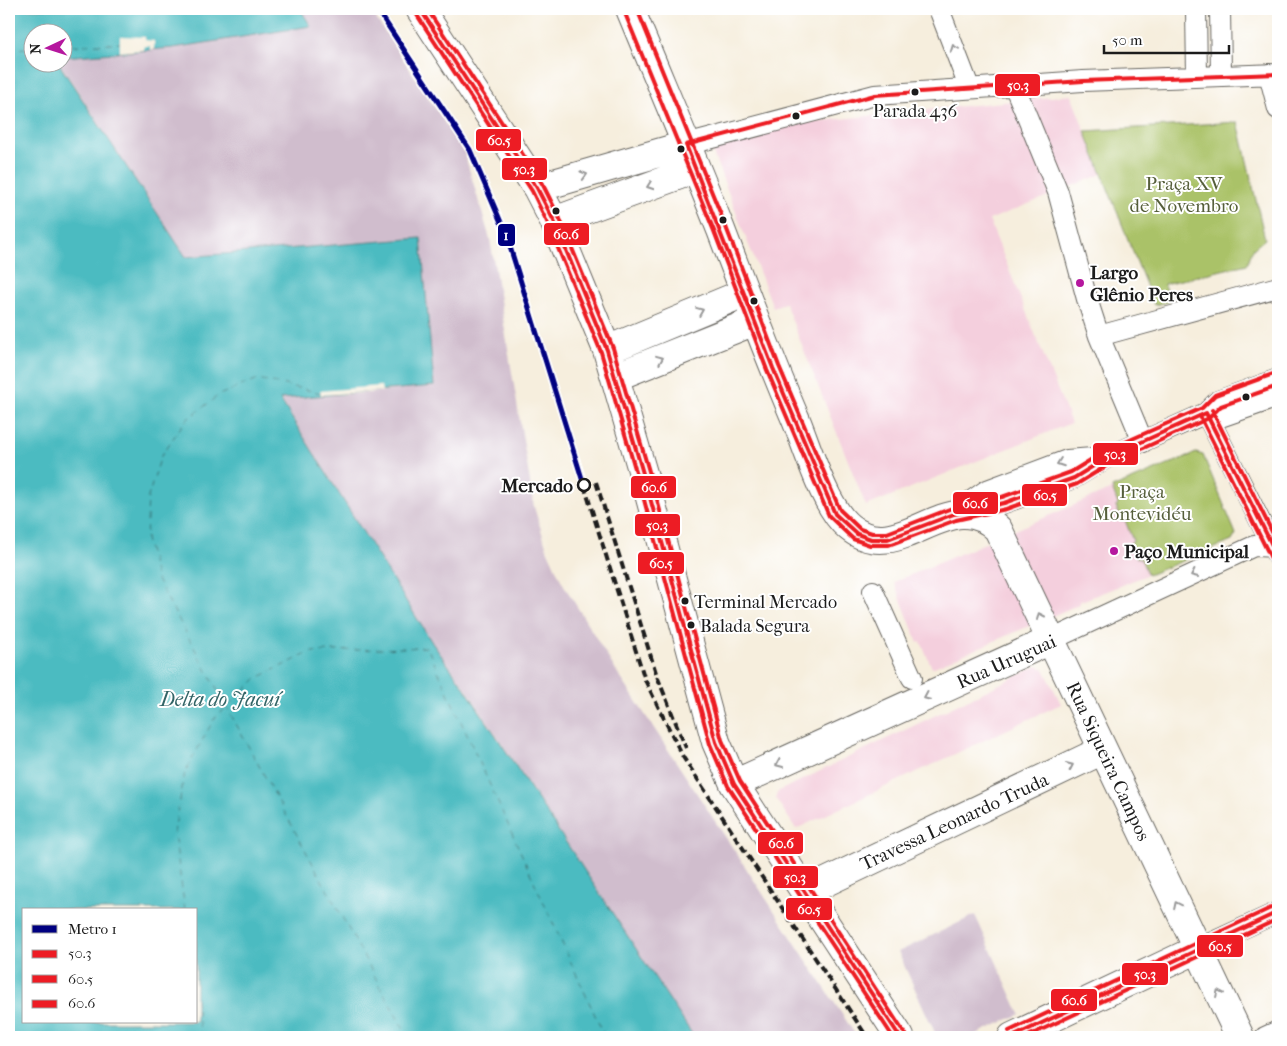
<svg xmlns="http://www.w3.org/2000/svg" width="1287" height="1046" viewBox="0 0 1287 1046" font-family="'IM FELL French Canon',serif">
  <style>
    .built { fill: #f4cfdd }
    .industrial { fill: #d0bdcd }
    .green { fill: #aac268; stroke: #636f42 }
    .water { fill: #4cbbc1; stroke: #346c6e; fill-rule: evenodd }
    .pier { fill: #f6eedd }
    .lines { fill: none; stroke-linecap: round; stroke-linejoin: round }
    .ferry { stroke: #326466; stroke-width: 1; stroke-dasharray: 6 5; stroke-linecap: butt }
    .street-casing { stroke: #686660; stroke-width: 22 }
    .secondary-casing { stroke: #686660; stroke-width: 30 }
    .street { stroke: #fff; stroke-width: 20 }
    .secondary { stroke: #fff; stroke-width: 28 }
    .rail { stroke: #1c1c1c; stroke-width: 4; stroke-dasharray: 8 4; stroke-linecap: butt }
    .bus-1-casing { stroke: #fff; stroke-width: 8 }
    .bus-2-casing { stroke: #fff; stroke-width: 8 }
    .bus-3-casing { stroke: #fff; stroke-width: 8 }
    .bus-1 { stroke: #ed1c24; stroke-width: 4 }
    .bus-2 { stroke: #ed1c24; stroke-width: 4 }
    .bus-3 { stroke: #ed1c24; stroke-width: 4 }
    .metro-1-casing { stroke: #fff; stroke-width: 9 }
    .metro-1 { stroke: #000080; stroke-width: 5 }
    .oneway { stroke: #999 }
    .bus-dot { fill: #1c1c1c; stroke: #fff; stroke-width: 2 }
    .poi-dot { fill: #b5179e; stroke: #fff; stroke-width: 2 }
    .stop-dot { fill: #fff; stroke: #1c1c1c; stroke-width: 2.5 }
    .labels { text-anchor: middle; stroke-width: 4; stroke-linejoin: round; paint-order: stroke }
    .bus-label { font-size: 18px; fill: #1c1c1c; stroke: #fff; text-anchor: start }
    .park-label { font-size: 19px; fill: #555e3a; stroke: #fff }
    .poi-label { font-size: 19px; font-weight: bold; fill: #1c1c1c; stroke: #fff; text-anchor: start }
    .stop-label { font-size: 19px; font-weight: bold; fill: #1c1c1c; stroke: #fff; text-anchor: end }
    .street-label { font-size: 19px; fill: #1c1c1c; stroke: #fff }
    .water-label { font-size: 20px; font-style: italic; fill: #326466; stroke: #fff }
    .line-badge { stroke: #fff; stroke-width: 2 }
    .badge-label { font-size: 14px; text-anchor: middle; font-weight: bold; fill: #fff }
  </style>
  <rect width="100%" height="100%" fill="#fff"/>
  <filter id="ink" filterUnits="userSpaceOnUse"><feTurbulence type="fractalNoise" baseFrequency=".02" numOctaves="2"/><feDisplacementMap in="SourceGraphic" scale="10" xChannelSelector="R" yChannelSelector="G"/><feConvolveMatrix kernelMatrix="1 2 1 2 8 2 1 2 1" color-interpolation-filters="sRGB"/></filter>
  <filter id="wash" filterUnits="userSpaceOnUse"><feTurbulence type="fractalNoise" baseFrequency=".0096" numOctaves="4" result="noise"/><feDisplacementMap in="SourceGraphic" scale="20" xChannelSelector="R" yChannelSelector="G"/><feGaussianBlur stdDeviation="1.12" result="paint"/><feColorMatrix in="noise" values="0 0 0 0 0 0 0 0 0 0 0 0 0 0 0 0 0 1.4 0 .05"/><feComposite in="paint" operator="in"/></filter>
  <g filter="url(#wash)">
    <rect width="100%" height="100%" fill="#f6eedd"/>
    <path class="built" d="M1071,95L1102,174L989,220L1071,423L866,506L785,303L773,307L705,133Z
      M1196,453L1203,455L1236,534L1232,541L1079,602L1080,604L932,668L921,642L918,643L894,582Z
      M1037,666L1044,669L1061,704L796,829L776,799V795L779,791Z"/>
    <path class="industrial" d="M300,9H370L464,152L490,239L534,507L547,549L562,582L615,669L857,1037H694L463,684L433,644L280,398L369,393L433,385L421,238L186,257L60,64L63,57L66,55L173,48L311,25Z
      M975,915L1020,1014L970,1037H937L898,952Z"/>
    <path class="green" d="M1238,122L1265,239L1253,249L1247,264L1164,284L1169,302L1154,305L1085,131Z
      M1196,453L1203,455L1236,534L1232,541L1148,575L1140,557L1137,558L1130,543L1133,541L1125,520L1122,521L1116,506L1118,504L1112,488Z"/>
    <path class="water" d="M9,9H300L311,26L173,48L63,57L62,32H32V62L60,63L61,67L186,257L421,238L434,386L280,399L433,644L462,684L694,1037H9ZM24,910H196V1022H24Z"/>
    <path class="pier" d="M120,36L145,37V40L154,41V50H150V46H144L143,50L120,52Z
      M381,386L382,391L321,395L320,391Z"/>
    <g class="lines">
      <path class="ferry" d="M62,46L120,43
        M9,49L32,48
        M321,393L258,379L219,395L185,421L161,456L148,497L146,539L157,580L408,1037
        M185,910L174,832L185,772L214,719L257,678L311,652L427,647L605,1037
        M196,999L201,1037"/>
    </g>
  </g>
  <g filter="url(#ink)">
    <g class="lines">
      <g class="street-casing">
        <path id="street" d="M939,9L969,87
          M1196,9L1197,76
          M1220,9L1221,75
          M1269,74L1278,109
          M1014,85L1058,192L1087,299L1099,336L1143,442
          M686,145L875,95L1083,81L1278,74
          M1099,336L1278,287
          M1206,413L1277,555
          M1206,413L1223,416L1278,397
          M961,508L987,490L1067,460L1106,457
          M963,512L1004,503L1074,478L1108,457L1206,413L1218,401L1278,379
          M873,591L912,678
          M1051,640L1254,546L1278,547
          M1198,949L1278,912
          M1265,1037L1278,1031"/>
      </g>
      <g class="secondary-casing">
        <path id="secondary" d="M420,9L537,188L554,221L607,350L649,494L716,742L734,784L900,1037
          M630,9C660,82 692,156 721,230C745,293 769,357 796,420C808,449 825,508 849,527C900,570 950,480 998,529L1240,1037
          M537,188L686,145
          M554,221L696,169
          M607,350L744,293
          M615,377L755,321
          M734,784L1051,640
          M805,892L1103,750
          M1012,1037L1198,949"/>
      </g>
      <use href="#street" class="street"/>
      <use href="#secondary" class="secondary"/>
      <path class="rail" d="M596,482L657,676L686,748
        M584,485L645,680L683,757L867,1037"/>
      <g class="bus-1-casing">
        <path id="bus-1" d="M420,9L537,188L554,221L607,350L649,494L716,742L734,784L900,1037
          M1278,74L1083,81L875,95L686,145L773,368L835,514L857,534L871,539H888L954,514L1004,503L1074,478L1108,457L1206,413L1278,557
          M1012,1037L1278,912"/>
      </g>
      <g class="bus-2-casing">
        <path id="bus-2" d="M624,11L714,231L767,370L829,516L853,539L870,545H889L956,520L1006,509L1077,484L1111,463L1209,418L1221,406L1278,386
          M415,12L532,191L548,224L601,352L643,496L710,744L728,786L893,1037
          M1200,416L1272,560
          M1026,1037L1278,919"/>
      </g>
      <g class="bus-3-casing">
        <path id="bus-3" d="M427,9L543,185L560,219L613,348L655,492L722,740L740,781L905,1034
          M637,9L726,227L779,366L840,510L860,529L872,533H887L952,508L1002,497L1071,472L1105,451L1202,408L1215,395L1276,373
          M1212,410L1278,544
          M1009,1031L1275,906"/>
      </g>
      <use href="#bus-1" class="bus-1"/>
      <use href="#bus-2" class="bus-2"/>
      <use href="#bus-3" class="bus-3"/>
      <g class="metro-1-casing">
        <path id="metro-1" d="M377,9L470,150L506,234L584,485"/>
      </g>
      <use href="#metro-1" class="metro-1"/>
    </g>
    <defs><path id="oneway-chevron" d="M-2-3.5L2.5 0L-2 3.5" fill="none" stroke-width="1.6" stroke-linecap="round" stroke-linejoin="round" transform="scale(1.25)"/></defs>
    <g class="oneway">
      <use href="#oneway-chevron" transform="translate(954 48) rotate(-111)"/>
      <use href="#oneway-chevron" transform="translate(584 175) rotate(-16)"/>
      <use href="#oneway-chevron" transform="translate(650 186) rotate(160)"/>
      <use href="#oneway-chevron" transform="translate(700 311) rotate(-22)"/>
      <use href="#oneway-chevron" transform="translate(660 359) rotate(-22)"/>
      <use href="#oneway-chevron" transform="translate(1060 463) rotate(160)"/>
      <use href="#oneway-chevron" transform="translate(1194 574) rotate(155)"/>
      <use href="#oneway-chevron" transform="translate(1040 616) rotate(-114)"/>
      <use href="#oneway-chevron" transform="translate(927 697) rotate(156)"/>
      <use href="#oneway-chevron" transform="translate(779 764) rotate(156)"/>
      <use href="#oneway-chevron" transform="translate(1070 766) rotate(-25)"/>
      <use href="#oneway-chevron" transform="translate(1177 905) rotate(-116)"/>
      <use href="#oneway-chevron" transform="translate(1219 993) rotate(-115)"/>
    </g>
  </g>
  <g class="bus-dot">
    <circle cx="915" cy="92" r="4.5"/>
    <circle cx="796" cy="116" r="4.5"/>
    <circle cx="681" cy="149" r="4.5"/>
    <circle cx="556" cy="211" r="4.5"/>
    <circle cx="723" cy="220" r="4.5"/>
    <circle cx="754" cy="301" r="4.5"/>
    <circle cx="1246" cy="397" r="4.5"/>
    <circle cx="685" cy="601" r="4.5"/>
    <circle cx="691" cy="625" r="4.5"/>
  </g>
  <g class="poi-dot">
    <circle cx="1080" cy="283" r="5"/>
    <circle cx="1114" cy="551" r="5"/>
  </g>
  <circle class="stop-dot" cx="584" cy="485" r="6"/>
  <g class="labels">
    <g class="bus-label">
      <text x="915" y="117" text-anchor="middle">Parada 436</text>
      <text x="694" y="608">Terminal Mercado</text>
      <text x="700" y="632">Balada Segura</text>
    </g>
    <g class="park-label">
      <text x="1184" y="190">Praça XV<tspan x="1184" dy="22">de Novembro</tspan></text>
      <text x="1142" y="498">Praça<tspan x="1142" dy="22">Montevidéu</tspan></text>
    </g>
    <g class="poi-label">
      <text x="1090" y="279">Largo<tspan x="1090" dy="22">Glênio Peres</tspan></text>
      <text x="1124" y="558">Paço Municipal</text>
    </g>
    <g class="stop-label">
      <text x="573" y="492">Mercado</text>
    </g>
    <g class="street-label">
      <text transform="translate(1006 661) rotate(-24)" y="7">Rua Uruguai</text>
      <text transform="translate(1109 761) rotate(65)" y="7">Rua Siqueira Campos</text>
      <text transform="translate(954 821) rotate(-25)" y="7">Travessa Leonardo Truda</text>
    </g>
    <g class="water-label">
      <text x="220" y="706">Delta do Jacuí</text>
    </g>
  </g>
  <g class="line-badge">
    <rect x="994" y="73" width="47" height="24" rx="5" fill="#ed1c24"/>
    <rect x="475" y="128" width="47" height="24" rx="5" fill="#ed1c24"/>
    <rect x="501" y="157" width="47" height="24" rx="5" fill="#ed1c24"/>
    <rect x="543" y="222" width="47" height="24" rx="5" fill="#ed1c24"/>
    <rect x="497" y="223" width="19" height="24" rx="5" fill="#000080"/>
    <rect x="1092" y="442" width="47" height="24" rx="5" fill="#ed1c24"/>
    <rect x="630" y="475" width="47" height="24" rx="5" fill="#ed1c24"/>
    <rect x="1021" y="483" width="47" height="24" rx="5" fill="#ed1c24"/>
    <rect x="952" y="491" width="47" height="24" rx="5" fill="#ed1c24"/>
    <rect x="634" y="513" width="47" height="24" rx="5" fill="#ed1c24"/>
    <rect x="637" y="551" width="48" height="24" rx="5" fill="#ed1c24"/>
    <rect x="757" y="831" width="47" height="24" rx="5" fill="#ed1c24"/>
    <rect x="772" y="865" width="47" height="24" rx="5" fill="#ed1c24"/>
    <rect x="785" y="897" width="48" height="24" rx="5" fill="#ed1c24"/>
    <rect x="1196" y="934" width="48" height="24" rx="5" fill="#ed1c24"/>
    <rect x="1121" y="962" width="48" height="24" rx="5" fill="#ed1c24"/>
    <rect x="1050" y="988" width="48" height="24" rx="5" fill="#ed1c24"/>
  </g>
  <g class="badge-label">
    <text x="1018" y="90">50.3</text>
    <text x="499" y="145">60.5</text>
    <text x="524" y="174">50.3</text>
    <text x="566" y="239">60.6</text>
    <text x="506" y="240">1</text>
    <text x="1115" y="459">50.3</text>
    <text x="654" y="492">60.6</text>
    <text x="1045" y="500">60.5</text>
    <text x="975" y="508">60.6</text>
    <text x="657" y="530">50.3</text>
    <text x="661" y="568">60.5</text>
    <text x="781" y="848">60.6</text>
    <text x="795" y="882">50.3</text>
    <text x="809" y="914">60.5</text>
    <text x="1220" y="951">60.5</text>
    <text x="1145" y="979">50.3</text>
    <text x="1074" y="1005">60.6</text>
  </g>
  <rect width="1287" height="1046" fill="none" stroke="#fff" stroke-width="30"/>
  <rect x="22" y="908" width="175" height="115" fill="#ffffff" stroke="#a4a4a4"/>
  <rect x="32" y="925" width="25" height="8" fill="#000080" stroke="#a4a4a4"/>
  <text x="68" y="934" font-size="15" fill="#1c1c1c">Metro 1</text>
  <rect x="32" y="950" width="25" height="8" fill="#ed1c24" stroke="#a4a4a4"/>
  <text x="68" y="958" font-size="15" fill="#1c1c1c">50.3</text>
  <rect x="32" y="975" width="25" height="8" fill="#ed1c24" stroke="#a4a4a4"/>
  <text x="68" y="984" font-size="15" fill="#1c1c1c">60.5</text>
  <rect x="32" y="1000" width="25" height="8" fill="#ed1c24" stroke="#a4a4a4"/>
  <text x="68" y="1008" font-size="15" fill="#1c1c1c">60.6</text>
  <g transform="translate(48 48) rotate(266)"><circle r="24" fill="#ffffff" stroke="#a4a4a4"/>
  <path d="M0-4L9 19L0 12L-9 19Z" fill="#b5179e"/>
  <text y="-8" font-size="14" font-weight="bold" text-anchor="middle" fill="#1c1c1c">N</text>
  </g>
  <path d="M1104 45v8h125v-8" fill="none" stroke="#1c1c1c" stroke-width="2.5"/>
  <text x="1112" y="45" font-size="15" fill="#1c1c1c" stroke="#ffffff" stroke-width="4" paint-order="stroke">50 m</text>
</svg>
